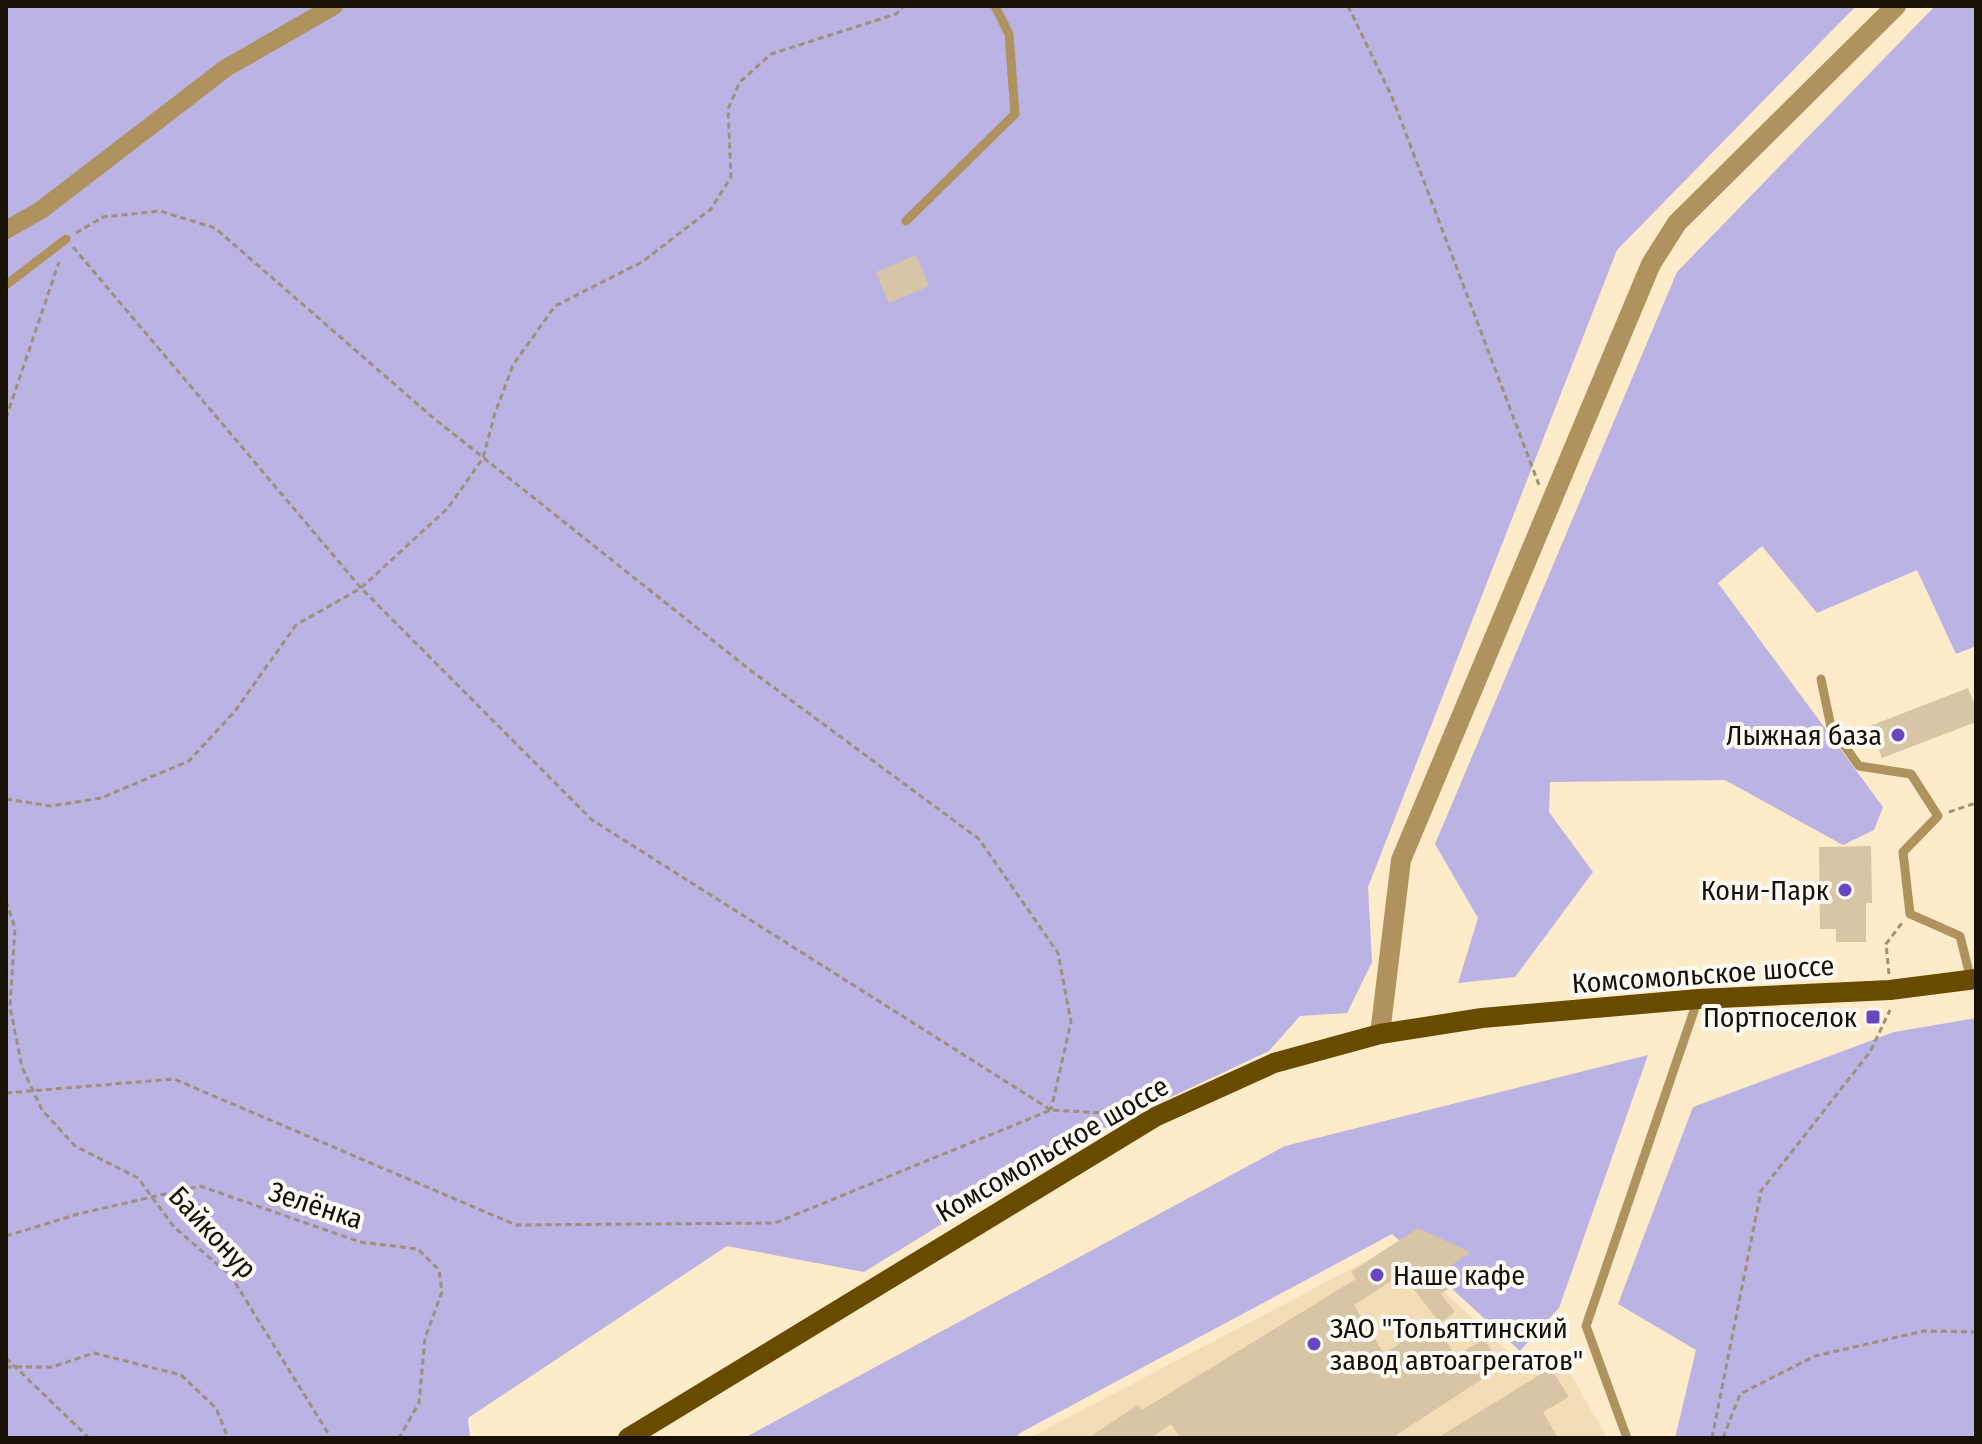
<svg xmlns="http://www.w3.org/2000/svg" width="1982" height="1444" viewBox="0 0 1982 1444" font-family="'Fira Sans Condensed',sans-serif">
  <style>
    .built { fill: #f3ddb6 }
    .green { fill: #bab3e4 }
    .building { fill: #d7c5a5 }
    .lines { fill: none; stroke-linecap: round; stroke-linejoin: round }
    .path { stroke: #9e9179; stroke-width: 3; stroke-dasharray: 6 4; stroke-linecap: butt }
    .service { stroke: #af925d; stroke-width: 9 }
    .minor { stroke: #af925d; stroke-width: 18 }
    .tertiary { stroke: #af925d; stroke-width: 20 }
    .primary { stroke: #694b00; stroke-width: 20 }
    .poi-dot { fill: #6846bf; stroke: #fdfaf3; stroke-width: 3 }
    .labels { text-anchor: middle; stroke-width: 8; stroke-linejoin: round; paint-order: stroke }
    .poi-label { font-size: 28px; fill: #161005; stroke: #fdfaf3; text-anchor: end }
    .street-label { font-size: 28px; fill: #161005; stroke: #fdfaf3 }
  </style>
  <rect width="100%" height="100%" fill="#fdebca"/>
  <path class="built" d="M1395,1246L1523,1365L1562,1359L1607,1438H1029Z"/>
  <path class="green" d="M6,6H1856L1617,250L1368,887L1372,962L1347,1013L1300,1016L1269,1051L1073,1143L864,1272L727,1246L468,1418L470,1438H6Z
    M1935,6H1976V646L1956,654L1917,570L1817,613L1762,546L1718,583L1883,807L1874,830L1843,845L1725,780L1550,782L1549,812L1593,872L1515,977L1458,983L1478,918L1435,844L1677,272Z
    M1976,1018V1438H1675L1696,1350L1618,1304L1693,1107L1894,1032Z
    M1648,1055L1559,1308L1520,1351L1392,1234L1020,1433L1016,1438H744L1285,1146Z"/>
  <path class="building" d="M916,255L929,286L889,303L876,272Z
    M1968,688L1976,708V722L1882,758L1870,726Z
    M1871,846L1872,903H1866V942H1836V929H1820L1819,847Z
    M1418,1228L1470,1252L1449,1267L1460,1281L1441,1294L1455,1312L1440,1323L1402,1274L1354,1305L1384,1354L1433,1321L1456,1356L1484,1339L1502,1366L1392,1438H1180L1171,1424L1151,1438H1088L1138,1405L1142,1410L1356,1279L1351,1272Z
    M1551,1368L1569,1397L1543,1412L1558,1438H1437Z"/>
  <g class="lines">
    <path class="path" d="M1348,6L1392,97L1539,485
      M76,233L103,217L160,211L215,228L431,416L750,670L979,839L1058,953L1071,1022L1051,1110
      M73,247L361,588L592,820L1051,1110
      M6,418L59,262
      M6,799L51,806L101,798L189,761L235,711L296,625L361,588L448,508L483,458L495,413L513,365L555,306L642,262L711,209L731,177L728,109L740,82L771,54L896,14L904,6
      M1949,812L1976,803
      M6,901L15,928L10,1007L22,1067L42,1110L75,1146L138,1178L174,1227L231,1276L331,1438
      M1889,974L1886,944L1902,923
      M6,1093L174,1079L516,1225L775,1223L1051,1110L1121,1114
      M6,1236L78,1214L200,1186L360,1242L418,1249L439,1270L442,1292L425,1338L419,1403L399,1438
      M6,1358L89,1438
      M6,1367H52L94,1353L181,1375L216,1408L228,1438
      M1712,1438L1761,1191L1870,1052L1890,1010
      M1723,1438L1740,1394L1815,1356L1924,1331L1976,1332"/>
    <path class="service" d="M906,221L1015,114L1009,34L995,6
      M6,285L66,239
      M1821,679L1831,727L1859,766L1911,774L1938,816L1903,852L1910,914L1960,936L1971,980
      M1627,1438L1586,1326L1698,999"/>
    <path class="minor" d="M6,230L41,210L226,68L334,6"/>
    <path class="tertiary" d="M1380,1034L1401,860L1651,264L1677,223L1896,6"/>
    <path class="primary" d="M628,1438L1155,1117L1274,1063L1380,1034L1482,1018L1698,999L1890,990L1976,979"/>
  </g>
  <g class="poi-dot">
    <circle cx="1898" cy="735" r="8"/>
    <circle cx="1845" cy="890" r="8"/>
    <rect x="1865" y="1009" width="16" height="16" rx="4"/>
    <circle cx="1377" cy="1275" r="8"/>
    <circle cx="1314" cy="1344" r="8"/>
  </g>
  <g class="labels">
    <g class="poi-label">
      <text x="1882" y="745">Лыжная база</text>
      <text x="1829" y="900">Кони-Парк</text>
      <text x="1857" y="1027">Портпоселок</text>
      <text x="1393" y="1285" text-anchor="start">Наше кафе</text>
      <text x="1330" y="1338" text-anchor="start">ЗАО "Тольяттинский<tspan x="1330" dy="32">завод автоагрегатов"</tspan></text>
    </g>
    <g class="street-label">
      <text transform="translate(1703 974) rotate(-4)" y="10">Комсомольское шоссе</text>
      <text transform="translate(1052 1149) rotate(-30)" y="10">Комсомольское шоссе</text>
      <text transform="translate(316 1205) rotate(18)" y="10">Зелёнка</text>
      <text transform="translate(213 1232) rotate(47)" y="10">Байконур</text>
    </g>
  </g>
  <rect width="1982" height="1444" fill="none" stroke="#161005" stroke-width="16"/>
</svg>
